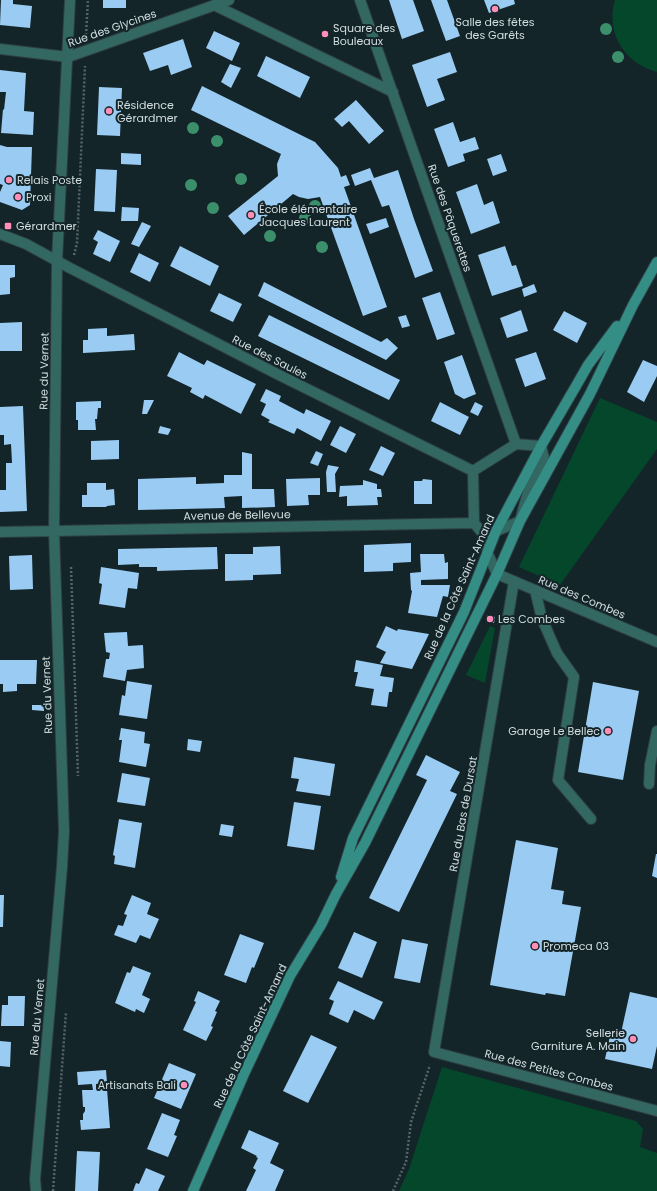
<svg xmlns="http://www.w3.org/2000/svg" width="657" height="1191" viewBox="0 0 657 1191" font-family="Poppins,sans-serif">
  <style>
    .green { fill: #05472b }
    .building { fill: #9acbf2 }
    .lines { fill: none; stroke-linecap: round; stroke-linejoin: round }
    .lane-casing { stroke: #2e3f43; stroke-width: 12 }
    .street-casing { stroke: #2e3f43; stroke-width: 12 }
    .secondary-casing { stroke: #2e3f43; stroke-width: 12 }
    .path { stroke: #556568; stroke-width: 2.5; stroke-dasharray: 2 2; stroke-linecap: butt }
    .lane { stroke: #336761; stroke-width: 10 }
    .street { stroke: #336761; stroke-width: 10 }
    .secondary { stroke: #348e85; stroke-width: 10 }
    .tree { fill: #3b8f6a }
    .poi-dot { fill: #ff8eb9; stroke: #132529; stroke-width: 1.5 }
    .labels { text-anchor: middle; stroke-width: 4; stroke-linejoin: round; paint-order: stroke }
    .poi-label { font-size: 11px; fill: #d2dde0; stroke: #132529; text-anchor: start }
    .street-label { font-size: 11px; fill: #d2dde0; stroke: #132529 }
  </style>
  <rect width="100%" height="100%" fill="#132529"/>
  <path class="green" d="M615,0H657V72C625,64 605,33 615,0Z
    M600,398L657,422V449L560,585L519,567Z
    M490,626L495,628L485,683L466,675Z
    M442,1067L636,1121L643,1129L640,1147L657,1153V1191H399L409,1169Z"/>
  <path class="building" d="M1,0H13V4L32,6L30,28L0,25Z
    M103,0H126V8H103Z
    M389,0H413L424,31L402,39Z
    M431,0H447L460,36L446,41Z
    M484,0H514L515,4L489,13Z
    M214,31L240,43L232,61L206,48Z
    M183,39L192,67L171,75L168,65L150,71L143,53Z
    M450,52L457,72L437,79L445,100L427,107L412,65Z
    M266,56L310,77L300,98L257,76Z
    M230,64L241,68L231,88L221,82Z
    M0,70L26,73L24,111L34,112L33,135L1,133L3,109L4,110L6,92H0Z
    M202,86L315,142L338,168L341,177L346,175L350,185L344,187L387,307L363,316L320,197L308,199L299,197L293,194L244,235L228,216L278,176L277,164L281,154L191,110Z
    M99,87L122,88L120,136L97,135Z
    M356,100L384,131L369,144L349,121L342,127L334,119Z
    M453,122L460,142L475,137L479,149L463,154L465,161L448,167L434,129Z
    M0,145L7,147H32L30,205L22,210L0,202V192L3,185L0,184Z
    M121,153L141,154V165L121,164Z
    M501,154L507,171L493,176L487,159Z
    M370,168L374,178L398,170L414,219L433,271L415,278L389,205L382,207L371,180L355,186L351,175Z
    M96,169L117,170L115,212L94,211Z
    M477,184L484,205L493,201L500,223L471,234L456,192Z
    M122,207L139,208L138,221H121Z
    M386,218L389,227L370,234L366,224Z
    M142,222L151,226L139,247L131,244Z
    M98,230L120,241L110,262L93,254L98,242L93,239Z
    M180,246L219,266L210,286L170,266Z
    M505,246L512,266L516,265L523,286L492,296L478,255Z
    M139,253L159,263L150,282L130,272Z
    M0,265H15V277L10,278V294L0,295Z
    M264,282L381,342L387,338L398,348L386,360L258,296Z
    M534,284L537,292L524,297L522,289Z
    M440,292L455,334L437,340L422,298Z
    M219,293L242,304L233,322L210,311Z
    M521,310L528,331L507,338L500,318Z
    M564,311L587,323L577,343L553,330Z
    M269,315L400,380L389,400L258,336Z
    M406,315L410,326L402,328L398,317Z
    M22,322V351H0V323Z
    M107,328V336L134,334L135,350L83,353V340H88V329Z
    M179,352L204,365L207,360L256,384L241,414L205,395L203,399L190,392L192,388L167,376Z
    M536,352L546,379L525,387L515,359Z
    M462,355L476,394L464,399L455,394L444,362Z
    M643,360L657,366V376L644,402L627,392Z
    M266,389L281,396L279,401L304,414L306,409L331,421L321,441L297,428L294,434L268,422L270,420L261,415L266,404L260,401Z
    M144,400H154L147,414H142Z
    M101,401V408H98L97,419H95L96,430H78V420H76V402Z
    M440,402L469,417L460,435L431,421Z
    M475,402L483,406L478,416L470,412Z
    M23,406L27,511L0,512V490H6V463H12L11,444L4,445V435H0V407Z
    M160,426L171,429L168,435L158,433Z
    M340,426L356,434L346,453L330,445Z
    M119,440V459L91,460V441Z
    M381,446L395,453L383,476L369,470Z
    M316,451L323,454L318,466L310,463Z
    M242,452L252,454V489H274L275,507L242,508V496L224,497L225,508L138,510V479L196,477V484L224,483V475H242Z
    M328,465L339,467L335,474L336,492H327L326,472Z
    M320,478V495H308L309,505L287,506L286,479Z
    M423,479L432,480V504H414V481H422Z
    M363,480L377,484V489H381L382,497H377L378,505L347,506V496L339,497L340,486L363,485Z
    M87,483H106V490L114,489L115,505L107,506L106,507H82V495H87Z
    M411,543V562L393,563V571L364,572V545Z
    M280,546L281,574L253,575V580L225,581V554H253V547Z
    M217,547L218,569L157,571V567H139V564L118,565V549Z
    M420,554H444L445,563L448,562V579L421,580V585H450L448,597L443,596L437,617L408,613L412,591L411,590L410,573L421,572Z
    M32,555L33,589L10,590L9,556Z
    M101,567L139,573L137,589L128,588L125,608L99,604L102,584L99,583Z
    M487,615L495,617L494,623L486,621Z
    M386,626L397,631L398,629L429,634L412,669L380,663L386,652L376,647Z
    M127,632L128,646L143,645L144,668L127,670L125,681L103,677L106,659H109L110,653L106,652L104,633Z
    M0,660H37L36,684H17V691L3,692V684H0Z
    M356,660L383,665L380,676L394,678L392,692H389L387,707L371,705L374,689L355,686L358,672H354Z
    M127,681L152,685L147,719L119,715L122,695L125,696Z
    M593,682L639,691L623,780L578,772Z
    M32,705H44V711L32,710Z
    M121,728L145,732L144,743L150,744L146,767L119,762L122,740H119Z
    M188,739L202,741L200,752L187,750Z
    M426,755L460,772L450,791L457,794L399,912L369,898L427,780L416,775Z
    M294,757L335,764L330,796L296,791L299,779L291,778Z
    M122,773L150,778L145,806L117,802Z
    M294,802L321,806L314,850L287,846Z
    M119,819L142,823L135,868L114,864L115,856L113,855Z
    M221,824L234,826L232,837L219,835Z
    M516,840L558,848L551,889L564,891L562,904L581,907L565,996L546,993L545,995L490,985Z
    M656,854H657V878L652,876Z
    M0,895H4L3,927H0Z
    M132,895L151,903L147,914L159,919L150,939L140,935L136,943L114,935L118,925L123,926L127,915L124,914Z
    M354,932L377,942L362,978L338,968Z
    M240,934L264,943L254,968L252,967L246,983L224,975Z
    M402,939L428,944L420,983L394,978Z
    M133,966L151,973L142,995L150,999L144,1013L136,1009L135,1012L115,1003L127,972L130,973Z
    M338,981L383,1002L374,1020L354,1010L348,1023L329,1014L334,1001L329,999Z
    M198,991L220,1001L215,1011L217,1012L211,1026L213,1027L206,1041L183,1030L196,1002L194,1001Z
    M630,992L657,998V1046L652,1069L605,1059L611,1031L621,1033Z
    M8,996H25L24,1026H1L2,1005H8Z
    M311,1035L337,1047L308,1103L283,1091Z
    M0,1041L11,1042L10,1067L0,1066Z
    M169,1063L196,1074L181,1109L154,1098Z
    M106,1070L107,1083L96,1084V1089H107L110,1128L81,1130L80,1120H83V1114L85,1111V1107H83L82,1090H93L92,1084L78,1085L77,1072Z
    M162,1113L180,1120L174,1135L177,1136L168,1157L147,1149Z
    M249,1130L279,1143L270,1163L284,1170L275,1191H246L256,1170L253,1168L258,1158L256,1157L257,1156L241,1148Z
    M77,1151L100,1152L98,1191H75Z
    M146,1168L165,1176L158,1191H133L136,1183L139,1184Z"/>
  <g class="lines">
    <g class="lane-casing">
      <path id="lane" d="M535,590L542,619L557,653L574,677L558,780L591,819
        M649,784L650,765L657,731"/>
    </g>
    <g class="street-casing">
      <path id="street" d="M360,0L516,444
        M214,5L393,92
        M0,49L68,57L229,0
        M0,234L26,244L70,268L277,374L473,471
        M0,532L474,523
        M485,536L520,521L531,481L544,458L541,446L516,444L473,471L474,523L485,536L488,554L497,574L657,642
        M514,581L434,1052L657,1111
        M36,1191L35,1179L62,867L64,831L54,531L57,261L70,0"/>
    </g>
    <g class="secondary-casing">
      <path id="secondary" d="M341,877L353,838L464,612L496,531L541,446L576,386L588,365L617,326
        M193,1191L244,1074L290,976L321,925L336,894L365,843L497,574L520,521L590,394L633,305L657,262"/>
    </g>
    <path class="path" d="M86,35L88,0
      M74,255L77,243L85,66
      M71,567L78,776
      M53,1191L66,1012
      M393,1191L406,1162L411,1122L430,1065"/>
    <use href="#lane" class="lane"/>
    <use href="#street" class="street"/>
    <use href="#secondary" class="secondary"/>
  </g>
  <g class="tree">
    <circle cx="606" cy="29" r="6"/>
    <circle cx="618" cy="57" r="6"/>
    <circle cx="193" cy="128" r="6"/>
    <circle cx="217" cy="141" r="6"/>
    <circle cx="241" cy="179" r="6"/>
    <circle cx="191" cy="185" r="6"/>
    <circle cx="315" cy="206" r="6"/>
    <circle cx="213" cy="208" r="6"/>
    <circle cx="305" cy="218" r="6"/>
    <circle cx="270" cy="236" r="6"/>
    <circle cx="322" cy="247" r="6"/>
  </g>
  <g class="poi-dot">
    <circle cx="495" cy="9" r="4"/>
    <circle cx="325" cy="34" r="4"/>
    <circle cx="109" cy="111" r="4"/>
    <circle cx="9" cy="180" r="4"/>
    <circle cx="18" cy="197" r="4"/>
    <circle cx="251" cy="215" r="4"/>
    <rect x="4" y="222" width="8" height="8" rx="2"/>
    <circle cx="490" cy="619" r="4"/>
    <circle cx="608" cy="731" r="4"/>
    <circle cx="535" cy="946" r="4"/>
    <circle cx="633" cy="1039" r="4"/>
    <circle cx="184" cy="1085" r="4"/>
  </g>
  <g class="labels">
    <g class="poi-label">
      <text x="495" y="26" text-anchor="middle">Salle des fêtes<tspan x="495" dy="13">des Garêts</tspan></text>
      <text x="333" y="32">Square des<tspan x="333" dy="13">Bouleaux</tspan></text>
      <text x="117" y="109">Résidence<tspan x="117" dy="13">Gérardmer</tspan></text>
      <text x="17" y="184">Relais Poste</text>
      <text x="26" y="201">Proxi</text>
      <text x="259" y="213">École élémentaire<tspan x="259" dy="13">Jacques Laurent</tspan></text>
      <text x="16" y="230">Gérardmer</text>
      <text x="498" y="623">Les Combes</text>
      <text x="600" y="735" text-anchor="end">Garage Le Bellec</text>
      <text x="543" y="950">Promeca 03</text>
      <text x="625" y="1037" text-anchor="end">Sellerie<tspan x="625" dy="13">Garniture A. Main</tspan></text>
      <text x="176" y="1089" text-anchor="end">Artisanats Bali</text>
    </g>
    <g class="street-label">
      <text transform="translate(112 28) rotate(-19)" y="4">Rue des Glycines</text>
      <text transform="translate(450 218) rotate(71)" y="4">Rue des Pâquerettes</text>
      <text transform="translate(270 357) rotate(27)" y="4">Rue des Saules</text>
      <text transform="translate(44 371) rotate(-89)" y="4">Rue du Vernet</text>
      <text transform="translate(237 515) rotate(-1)" y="4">Avenue de Bellevue</text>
      <text transform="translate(459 587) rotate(-66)" y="4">Rue de la Côte Saint-Amand</text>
      <text transform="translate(582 597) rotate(23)" y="4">Rue des Combes</text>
      <text transform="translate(47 695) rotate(-92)" y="4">Rue du Vernet</text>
      <text transform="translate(463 814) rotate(-80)" y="4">Rue du Bas de Dursat</text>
      <text transform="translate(37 1017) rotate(-85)" y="4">Rue du Vernet</text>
      <text transform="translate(250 1036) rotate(-65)" y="4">Rue de la Côte Saint-Amand</text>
      <text transform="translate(549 1070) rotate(15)" y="4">Rue des Petites Combes</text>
    </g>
  </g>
</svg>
